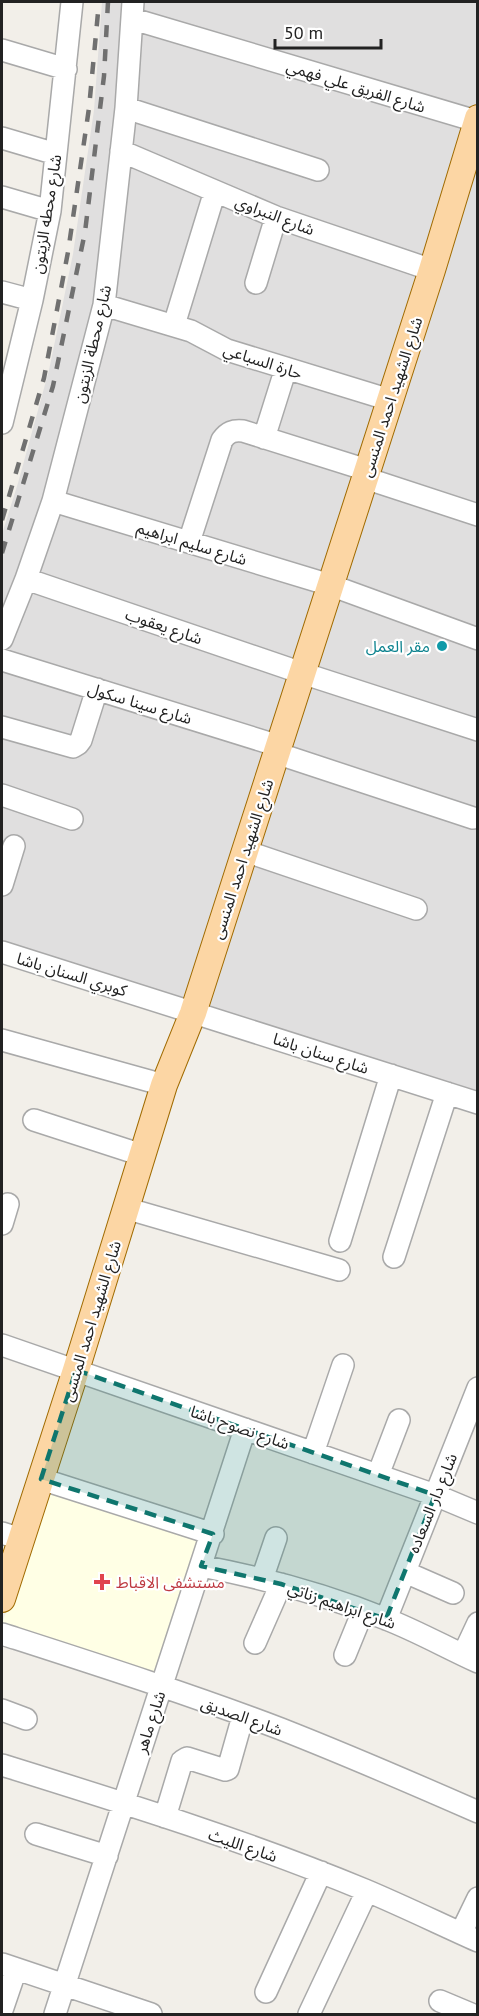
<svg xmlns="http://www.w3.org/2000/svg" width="479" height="2016" viewBox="0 0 479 2016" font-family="'PT Sans','Noto Sans Arabic',sans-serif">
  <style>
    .residential { fill: #e0dfdf }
    .education { fill: #ffffe5 }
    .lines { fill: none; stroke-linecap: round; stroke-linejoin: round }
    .minor-casing { stroke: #a9a9a9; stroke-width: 24 }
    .major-casing { stroke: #a06b00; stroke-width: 28 }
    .minor { stroke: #fff; stroke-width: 21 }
    .major { stroke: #fcd6a4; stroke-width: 26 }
    .rail { stroke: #707070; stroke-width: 4.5; stroke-dasharray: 12 12; stroke-linecap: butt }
    .marked { fill: #0f766e; fill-opacity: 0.2; stroke: #0f766e; stroke-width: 4.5; stroke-dasharray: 12 8; stroke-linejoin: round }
    .culture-dot { fill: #0f9aa8; stroke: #fff; stroke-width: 2 }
    .health-dot { fill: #e0444e; stroke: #fff; stroke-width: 2 }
    .labels { text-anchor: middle; stroke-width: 4.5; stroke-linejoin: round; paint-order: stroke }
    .street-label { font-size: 16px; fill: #222; stroke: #fff }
    .culture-label { font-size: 16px; fill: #0d838f; stroke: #fff; text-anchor: end }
    .health-label { font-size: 16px; fill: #be3a42; stroke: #fff; text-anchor: start }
  </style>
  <rect width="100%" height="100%" fill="#f2efe9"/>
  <path class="residential" d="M102,2H477V1111L2,954V534L18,483L49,370L73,254L94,110Z"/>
  <path class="education" d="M48,1486L202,1539L156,1677L2,1624Z"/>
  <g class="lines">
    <g class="minor-casing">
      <path id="minor" d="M133,19L476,121
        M2,50L66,69
        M126,108L318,170
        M2,138L56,154
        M121,151L276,217L432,270
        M2,197L50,211
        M256,283L276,217
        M2,292L32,300
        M104,305L191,331L227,350L390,400
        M174,325L215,191
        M2,423L32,300L50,211L72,2
        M264,438L286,368
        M365,478L478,515
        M53,501L330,585L478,639
        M189,542L222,440C228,432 233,430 243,431L367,470
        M26,579L302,673L478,730
        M2,639L26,579L53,501L104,305L126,108L133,2
        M2,660L279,746
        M2,727L73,747L78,744L81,740L97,689
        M276,753L473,818
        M2,795L72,819
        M245,851L416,909
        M2,885L14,846
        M2,952L478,1103
        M2,1040L164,1085
        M34,1120L142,1155
        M125,1208L339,1270
        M2,1224L8,1204
        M340,1241L391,1075
        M394,1257L447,1093
        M2,1345L435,1495L478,1513
        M313,1453L343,1365
        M378,1475L399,1420
        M41,1479L213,1534
        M2,1533L21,1539
        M201,1566C264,1578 327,1595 386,1619C417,1631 447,1648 478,1662
        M405,1572L453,1593
        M262,1579L276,1538
        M386,1619L478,1388
        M2,1634C95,1664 189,1694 281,1729C347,1755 412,1783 478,1812
        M255,1643L281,1584
        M345,1655L363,1611
        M463,1655L478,1623
        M2,1710L26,1719
        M2,1765C124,1803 247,1841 365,1890C403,1906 440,1924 478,1941
        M165,1817L182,1761L187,1758L225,1770L228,1769L243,1716
        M36,1834L107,1856
        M461,1933L478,1898
        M2,1964L151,2014
        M266,1992L321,1872
        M440,2001L471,2014
        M2,2010L16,1969
        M55,2014L245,1429
        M309,2014L367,1891"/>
    </g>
    <g class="major-casing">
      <path id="major" d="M2,1599L76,1370L164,1085L193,1013L245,851L432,270L478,118"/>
    </g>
    <use href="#minor" class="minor"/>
    <use href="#major" class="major"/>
    <path class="rail" d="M2,520L44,378L68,252L89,108L99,2
      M2,553L53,386L85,232L104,76L108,2"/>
  </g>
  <path class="marked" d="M76,1370L435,1495L386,1619L281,1584L201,1566L213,1534L41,1479Z"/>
  <circle class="culture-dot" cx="442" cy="646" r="6"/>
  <path class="health-dot" d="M99 1573h6v6h6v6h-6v6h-6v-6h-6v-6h6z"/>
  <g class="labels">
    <g class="street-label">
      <text transform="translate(356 86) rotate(17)" y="6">شارع الفريق علي فهمي</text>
      <text transform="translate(46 214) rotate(-81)" y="6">شارع محطه الزيتون</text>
      <text transform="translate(275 215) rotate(21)" y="6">شارع النبراوي</text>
      <text transform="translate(92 344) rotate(-77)" y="6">شارع محطة الزيتون</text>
      <text transform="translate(263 361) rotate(18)" y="6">حارة السباعي</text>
      <text transform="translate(391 397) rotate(-72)" y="6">شارع الشهيد احمد المنسى</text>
      <text transform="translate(192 543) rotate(17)" y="6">شارع سليم ابراهيم</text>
      <text transform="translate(164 626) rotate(19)" y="6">شارع يعقوب</text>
      <text transform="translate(140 703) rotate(17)" y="6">شارع سينا سكول</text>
      <text transform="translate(242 859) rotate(-72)" y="6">شارع الشهيد احمد المنسى</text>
      <text transform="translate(72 974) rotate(17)" y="6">كوبري السنان باشا</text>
      <text transform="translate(321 1053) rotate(18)" y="6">شارع سنان باشا</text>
      <text transform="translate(91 1321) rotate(-73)" y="6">شارع الشهيد احمد المنسى</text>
      <text transform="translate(240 1427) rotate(19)" y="6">شارع نصوح باشا</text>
      <text transform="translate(432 1503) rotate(-68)" y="6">شارع دار السعاده</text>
      <text transform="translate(342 1605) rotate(19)" y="6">شارع ابراهيم زناتي</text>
      <text transform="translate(242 1716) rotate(20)" y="6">شارع الصديق</text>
      <text transform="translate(150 1722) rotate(-72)" y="6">شارع ماهر</text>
      <text transform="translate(243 1845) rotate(19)" y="6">شارع الليث</text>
    </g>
    <g class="culture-label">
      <text x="430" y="652">مقر العمل</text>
    </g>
    <g class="health-label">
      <text x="116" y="1588">مستشفى الاقباط</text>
    </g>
  </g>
  <rect width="479" height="2016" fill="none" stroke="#222222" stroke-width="6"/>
  <path d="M275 39v9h106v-9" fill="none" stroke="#222222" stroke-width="3"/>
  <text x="284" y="39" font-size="18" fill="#222222" stroke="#ffffff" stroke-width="4.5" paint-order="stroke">50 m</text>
</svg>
